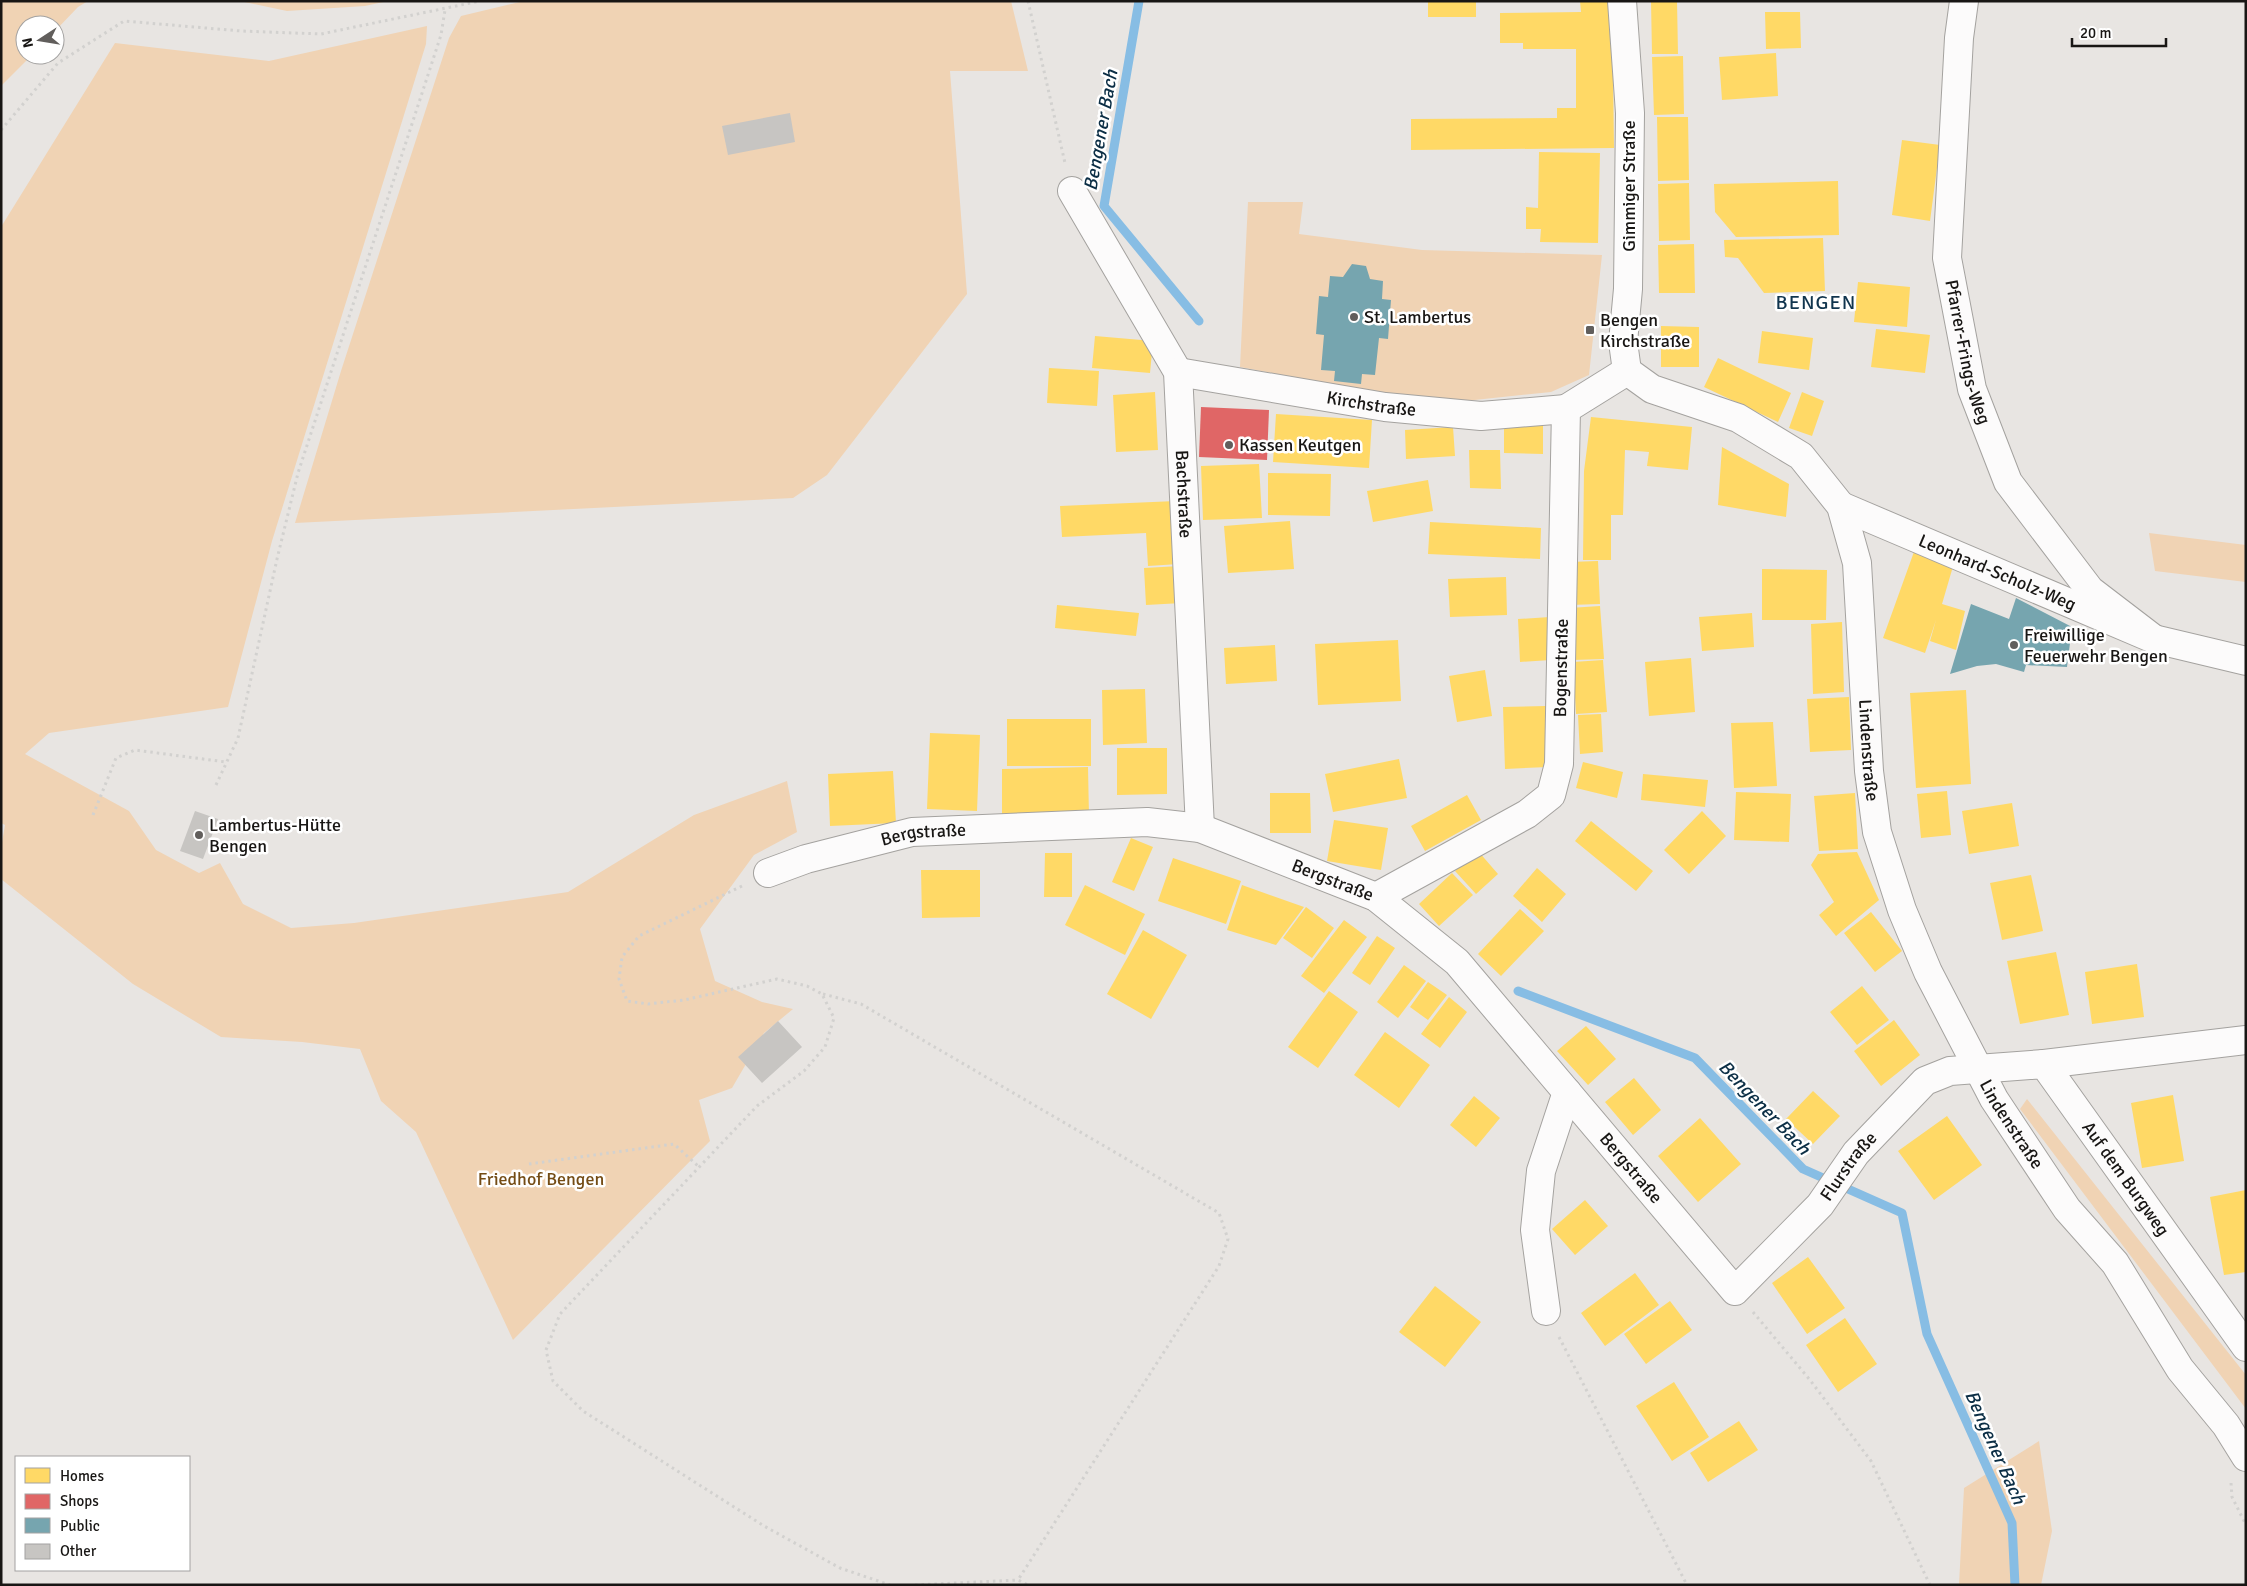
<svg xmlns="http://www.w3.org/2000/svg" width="2247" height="1586" viewBox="0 0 2247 1586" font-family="Signika,sans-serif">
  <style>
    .green { fill: #f0d3b4 }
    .homes { fill: #ffd966 }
    .shops { fill: #e06666 }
    .public { fill: #76a5af }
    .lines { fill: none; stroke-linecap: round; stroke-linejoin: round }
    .stream { stroke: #87bde4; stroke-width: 9 }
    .building { fill: #c7c5c2 }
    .minor-casing { stroke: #a4a29f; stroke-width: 30 }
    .path { stroke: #d2d1cf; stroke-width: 3; stroke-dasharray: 2.5 4; stroke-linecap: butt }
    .minor { stroke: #fcfbfb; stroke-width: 28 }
    .poi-dot { fill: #615e5c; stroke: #fff; stroke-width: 2 }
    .labels { text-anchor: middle; stroke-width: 5; stroke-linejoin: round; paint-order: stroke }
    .street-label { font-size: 18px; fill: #181614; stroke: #fff }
    .poi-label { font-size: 18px; fill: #181614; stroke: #fff; text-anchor: start }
    .park-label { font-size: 18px; fill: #744c15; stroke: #fff }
    .water-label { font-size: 19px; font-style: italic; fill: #0b2e45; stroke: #fff }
    .quarter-label { font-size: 20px; letter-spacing: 1px; fill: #11354e; stroke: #fff }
  </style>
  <rect width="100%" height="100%" fill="#e8e5e2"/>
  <path class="green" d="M1,1H88L78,7L55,31V25H25V55H32L1,86Z
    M240,1H388L365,6L287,11Z
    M524,1H1011L1028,71H950L967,294L827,475L793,498L295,523L341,371L449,38L461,16Z
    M427,26L426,44L272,541L228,707L49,733L25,754L129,811L156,850L199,873L220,863L243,904L291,928L354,923L568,892L694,815L787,781L797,832L754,855L700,929L715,981L762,1002L793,1009L764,1033L732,1088L699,1100L710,1141L513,1340L416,1132L381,1101L360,1049L302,1042L221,1037L133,984L1,879V848L5,825L1,823V227L115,43L269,61Z
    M1248,202H1303L1299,234L1422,250L1602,255L1589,375L1551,392L1465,401L1404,398L1240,367Z
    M2149,533L2246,545V582L2155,571Z
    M2027,1099L2246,1375V1409L2020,1109Z
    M2039,1441L2052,1531L2041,1585H1959L1964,1488Z"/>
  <path class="homes" d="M1428,1H1476V17H1428Z
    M1580,1H1612L1614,148L1411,150V119L1557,118V108H1576V49H1523V43H1500V13L1581,12Z
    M1651,1H1677L1678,54H1652Z
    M1765,12H1800L1801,48L1766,49Z
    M1776,53L1778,96L1722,100L1719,57Z
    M1683,56L1684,114L1654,115L1652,57Z
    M1657,117H1688L1689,180L1658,181Z
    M1902,140L1940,145L1930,221L1892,215Z
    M1539,152L1600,153L1598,243L1540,242L1541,229H1526V207L1538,208Z
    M1838,181L1839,235L1736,237L1715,212L1714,184Z
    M1689,183L1690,240L1659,241L1658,184Z
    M1823,238L1825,291L1764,293L1738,258L1725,257L1724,240Z
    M1694,244L1695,293H1659L1658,245Z
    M1858,282L1910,287L1907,327L1854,322Z
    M1661,326L1699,327V367H1661Z
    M1876,329L1930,335L1925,373L1871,367Z
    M1762,331L1813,338L1809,370L1758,363Z
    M1095,336L1153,341L1150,373L1092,368Z
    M1718,358L1791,393L1778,422L1704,387Z
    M1049,368L1099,371L1097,406L1047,403Z
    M1155,392L1158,450L1116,452L1113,395Z
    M1802,392L1824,401L1812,436L1789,428Z
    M1276,414L1372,420L1369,468L1273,462Z
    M1591,417L1692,427L1688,470L1647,466L1649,452L1625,450L1623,515H1611V560H1583L1584,471Z
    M1504,425H1543V454L1504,453Z
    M1453,427L1455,456L1406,459L1405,430Z
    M1722,447L1789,484L1786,517L1718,505Z
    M1469,450H1500L1501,489L1470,488Z
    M1259,464L1262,518L1203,520L1201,466Z
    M1268,473L1331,474L1330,516L1268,515Z
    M1428,480L1433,511L1373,522L1367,491Z
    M1176,501L1179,564L1148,566L1146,533L1062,537L1060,506Z
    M1290,521L1294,569L1228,573L1224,526Z
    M1430,522L1541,528L1540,559L1428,554Z
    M1915,549L1954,563L1942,604L1965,611L1956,650L1930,641L1936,620L1925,653L1883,638Z
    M1598,561L1600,604L1570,605L1569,562Z
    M1180,566L1182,603L1146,605L1144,568Z
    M1762,569L1827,570L1826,620H1762Z
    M1506,577L1507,615L1450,617L1448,579Z
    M1057,605L1139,613L1136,636L1055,628Z
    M1600,606L1604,659L1573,660L1569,608Z
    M1752,613L1754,647L1702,651L1699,617Z
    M1550,617L1551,660L1520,662L1518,619Z
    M1842,622L1844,692L1813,694L1811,624Z
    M1398,640L1401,701L1318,705L1315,644Z
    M1275,645L1277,681L1226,684L1224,648Z
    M1691,658L1695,712L1649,716L1645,662Z
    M1603,660L1607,712L1576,714L1573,662Z
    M1485,670L1492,716L1457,722L1449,676Z
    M1145,689L1147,743L1103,745L1102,690Z
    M1966,690L1971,784L1916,788L1910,693Z
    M1849,697L1851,750L1810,752L1807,699Z
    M1546,706L1548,767L1505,769L1503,707Z
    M1601,714L1603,752L1580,754L1578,715Z
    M1007,719H1091V766H1007Z
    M1773,722L1777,786L1734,788L1731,723Z
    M930,733L980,735L977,811L927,809Z
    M1117,748H1167V794L1117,795Z
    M1399,759L1407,798L1333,812L1325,774Z
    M1583,762L1623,772L1617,798L1576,788Z
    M1088,767L1089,817L1002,818V769Z
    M893,771L896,823L830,826L828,774Z
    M1643,774L1708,780L1705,807L1641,800Z
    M1947,791L1951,835L1921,838L1917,794Z
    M1736,792L1791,794L1789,842L1734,840Z
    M1270,793H1310L1311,833H1270Z
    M1855,793L1858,849L1819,851L1814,796Z
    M1467,795L1481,820L1425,851L1411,826Z
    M2012,803L2019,846L1969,854L1962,811Z
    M1702,811L1726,836L1689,874L1664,850Z
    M1334,820L1388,828L1381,870L1327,861Z
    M1591,821L1653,871L1636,891L1575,841Z
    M1131,838L1153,847L1134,891L1112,882Z
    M1478,851L1498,874L1476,894L1455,871Z
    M1857,852L1879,900L1836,936L1819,915L1834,902L1811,865L1818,854Z
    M1045,853H1072V897H1044Z
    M1173,858L1241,881L1226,924L1158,901Z
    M1537,868L1566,894L1542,922L1513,896Z
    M921,870H980V917L922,918Z
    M1452,873L1473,895L1439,926L1419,904Z
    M2031,875L2043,931L2002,940L1990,883Z
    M1085,885L1145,914L1125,955L1065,925Z
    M1242,885L1304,907L1276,945L1227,930Z
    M1306,907L1334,928L1312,958L1283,938Z
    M1520,909L1544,931L1501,976L1478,954Z
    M1871,912L1902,951L1875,972L1844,933Z
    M1344,920L1367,937L1324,993L1301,976Z
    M1143,930L1187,955L1151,1019L1107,994Z
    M1377,936L1395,948L1370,985L1352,973Z
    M2056,952L2069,1015L2020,1024L2007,961Z
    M2137,964L2144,1017L2092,1024L2085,972Z
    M1404,965L1426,981L1398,1018L1377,1002Z
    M1428,982L1447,995L1428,1020L1410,1007Z
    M1862,986L1889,1020L1857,1045L1830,1012Z
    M1329,991L1358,1012L1318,1068L1288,1047Z
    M1449,997L1467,1012L1440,1048L1421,1034Z
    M1894,1020L1920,1055L1881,1086L1854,1051Z
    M1586,1026L1616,1059L1588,1085L1557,1051Z
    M1385,1032L1430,1065L1399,1108L1354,1075Z
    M1634,1078L1661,1110L1633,1135L1605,1102Z
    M1813,1091L1840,1116L1813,1144L1786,1119Z
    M2173,1095L2184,1161L2142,1168L2131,1103Z
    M1474,1096L1500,1118L1476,1147L1450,1125Z
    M1947,1116L1982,1165L1934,1200L1898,1151Z
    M1700,1118L1741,1164L1698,1202L1658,1156Z
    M2246,1190V1272L2224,1275L2210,1197Z
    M1585,1200L1608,1226L1575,1255L1552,1229Z
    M1808,1257L1845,1308L1807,1334L1772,1283Z
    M1635,1273L1659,1305L1605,1346L1581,1313Z
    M1435,1286L1481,1322L1445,1367L1399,1332Z
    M1670,1301L1692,1330L1646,1364L1624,1334Z
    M1845,1318L1877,1364L1838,1392L1806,1345Z
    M1674,1382L1709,1437L1672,1461L1636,1406Z
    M1739,1421L1758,1450L1708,1482L1690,1453Z"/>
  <path class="shops" d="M1201,407L1269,410L1267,460L1199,457Z"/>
  <path class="public" d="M1352,264L1366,266L1370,279L1383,281L1382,299L1391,300L1388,339L1379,338L1375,375L1362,374L1361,384L1334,381L1335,371L1321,370L1324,335L1316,334L1319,296L1328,297L1330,276L1343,277Z
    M2016,598L2072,627L2067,667L2026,665L2024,672L1996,664L1977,666L1950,674L1971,604L2009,619Z"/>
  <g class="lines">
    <path class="stream" d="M1139,1L1104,206L1199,321
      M1518,991L1695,1058L1803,1169L1902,1213L1927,1334L2012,1523L2015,1585"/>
  </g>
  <path class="building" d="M790,113L795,142L728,155L722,126Z
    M195,811L218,819L203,859L180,851Z
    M778,1021L802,1047L762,1083L738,1057Z"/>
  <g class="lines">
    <g class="minor-casing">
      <g id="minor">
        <path d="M1622,1L1630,113L1628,289L1623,342L1627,371"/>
        <path id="s1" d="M1964,1L1959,38L1947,258L1972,389L2008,482L2090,590L2154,639"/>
        <path id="s2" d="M1072,191L1178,372L1200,828"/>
        <path id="s3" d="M1627,371L1652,389L1738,418L1801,456L1841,506L1857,563L1869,771L1877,832L1902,910L1928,972L1994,1099L2067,1209L2115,1263L2180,1369L2226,1425L2246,1457"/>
        <path id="s4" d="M1178,372L1385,407L1481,416L1566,409"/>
        <path id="s5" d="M1841,506L2154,639L2246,661"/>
        <path id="s6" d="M768,873L806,859L912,832L1147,822L1200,828L1376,897L1457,962L1735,1291L1820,1205L1856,1153L1925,1081L1950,1071L2044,1064L2246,1347"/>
        <path id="s7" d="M1376,897L1527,814L1551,795L1559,764L1566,409L1627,371"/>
        <path d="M2044,1064L2246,1040"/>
        <path d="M1546,1311L1535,1230L1541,1171L1567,1092"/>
      </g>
    </g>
    <path class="path" d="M1028,1L1065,163
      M1,130L58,63L124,21L241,31L321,34L480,1
      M216,785L238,738L277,559L298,473L441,35L445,10
      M93,815L116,758L135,750L226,762
      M742,886L639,936L622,957L619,979L627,1001L648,1004L684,1000L777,979L807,986L822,994L834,1018L825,1047L804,1071L757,1106L560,1314L546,1350L553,1381L583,1411L764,1526L840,1568L890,1585
      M823,994L861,1004L1219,1213L1228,1239L1219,1266L1018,1580
      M529,1164L674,1144L699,1167
      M1753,1312L1810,1380L1871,1461L1930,1585
      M1559,1337L1687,1585
      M2231,1483L2232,1497L2246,1525
      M915,1585L1018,1580L1028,1585"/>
    <use href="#minor" class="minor"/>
  </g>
  <g class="poi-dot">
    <circle cx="1354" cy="317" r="5"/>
    <rect x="1585" y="325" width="10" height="10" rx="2.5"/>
    <circle cx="1229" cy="445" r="5"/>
    <circle cx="2014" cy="645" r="5"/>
    <circle cx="199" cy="835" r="5"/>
  </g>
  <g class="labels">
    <g class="street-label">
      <text transform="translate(1629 186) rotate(-90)" y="6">Gimmiger Straße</text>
      <text dy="6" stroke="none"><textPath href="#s1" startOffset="354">Pfarrer-Frings-Weg</textPath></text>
      <text dy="6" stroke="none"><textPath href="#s4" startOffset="196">Kirchstraße</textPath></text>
      <text dy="6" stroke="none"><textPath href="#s2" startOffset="332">Bachstraße</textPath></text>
      <text dy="6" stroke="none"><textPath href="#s5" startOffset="170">Leonhard-Scholz-Weg</textPath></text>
      <text dy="6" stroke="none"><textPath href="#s7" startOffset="331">Bogenstraße</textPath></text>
      <text dy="6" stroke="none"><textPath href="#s3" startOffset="506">Lindenstraße</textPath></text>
      <text dy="6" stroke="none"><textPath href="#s6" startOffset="161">Bergstraße</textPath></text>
      <text dy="6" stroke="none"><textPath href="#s6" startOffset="581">Bergstraße</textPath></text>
      <text dy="6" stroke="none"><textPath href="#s3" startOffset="911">Lindenstraße</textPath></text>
      <text dy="6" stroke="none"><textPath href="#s6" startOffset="1331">Flurstraße</textPath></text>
      <text dy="6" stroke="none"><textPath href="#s6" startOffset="1001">Bergstraße</textPath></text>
      <text dy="6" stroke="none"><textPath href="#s6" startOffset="1708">Auf dem Burgweg</textPath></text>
    </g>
    <g class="poi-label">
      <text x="1364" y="323">St. Lambertus</text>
      <text x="1600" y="326">Bengen<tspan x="1600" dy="21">Kirchstraße</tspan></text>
      <text x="1239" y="451">Kassen Keutgen</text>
      <text x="2024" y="641">Freiwillige<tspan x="2024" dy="21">Feuerwehr Bengen</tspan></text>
      <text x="209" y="831">Lambertus-Hütte<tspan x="209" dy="21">Bengen</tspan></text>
    </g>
    <g class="park-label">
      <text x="541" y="1185">Friedhof Bengen</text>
    </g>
    <g class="water-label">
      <text transform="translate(1100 130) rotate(-80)" y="7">Bengener Bach</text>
      <text transform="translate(1765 1107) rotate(46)" y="7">Bengener Bach</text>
      <text transform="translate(1996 1447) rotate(66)" y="7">Bengener Bach</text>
    </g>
    <g class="quarter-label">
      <text x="1816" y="309">BENGEN</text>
    </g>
  </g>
  <rect width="2247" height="1586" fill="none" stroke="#181614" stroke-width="5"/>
  <rect x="15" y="1456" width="175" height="115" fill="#ffffff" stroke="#a3a2a1"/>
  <rect x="25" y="1468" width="25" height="15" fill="#ffd966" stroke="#a3a2a1"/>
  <text x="60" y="1481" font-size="15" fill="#181614">Homes</text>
  <rect x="25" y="1494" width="25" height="15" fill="#e06666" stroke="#a3a2a1"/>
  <text x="60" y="1506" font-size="15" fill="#181614">Shops</text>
  <rect x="25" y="1518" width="25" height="15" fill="#76a5af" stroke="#a3a2a1"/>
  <text x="60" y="1531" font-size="15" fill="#181614">Public</text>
  <rect x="25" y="1544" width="25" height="15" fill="#c7c5c2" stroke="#a3a2a1"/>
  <text x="60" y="1556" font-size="15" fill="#181614">Other</text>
  <g transform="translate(40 40) rotate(258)"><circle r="24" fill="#ffffff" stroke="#a3a2a1"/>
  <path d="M0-4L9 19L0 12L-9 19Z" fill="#615e5c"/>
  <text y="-8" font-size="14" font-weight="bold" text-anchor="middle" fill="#181614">N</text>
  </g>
  <path d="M2072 38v8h94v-8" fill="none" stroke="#181614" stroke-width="2.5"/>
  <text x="2080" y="38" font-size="15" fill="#181614" stroke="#ffffff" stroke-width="4" paint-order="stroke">20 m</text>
</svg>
